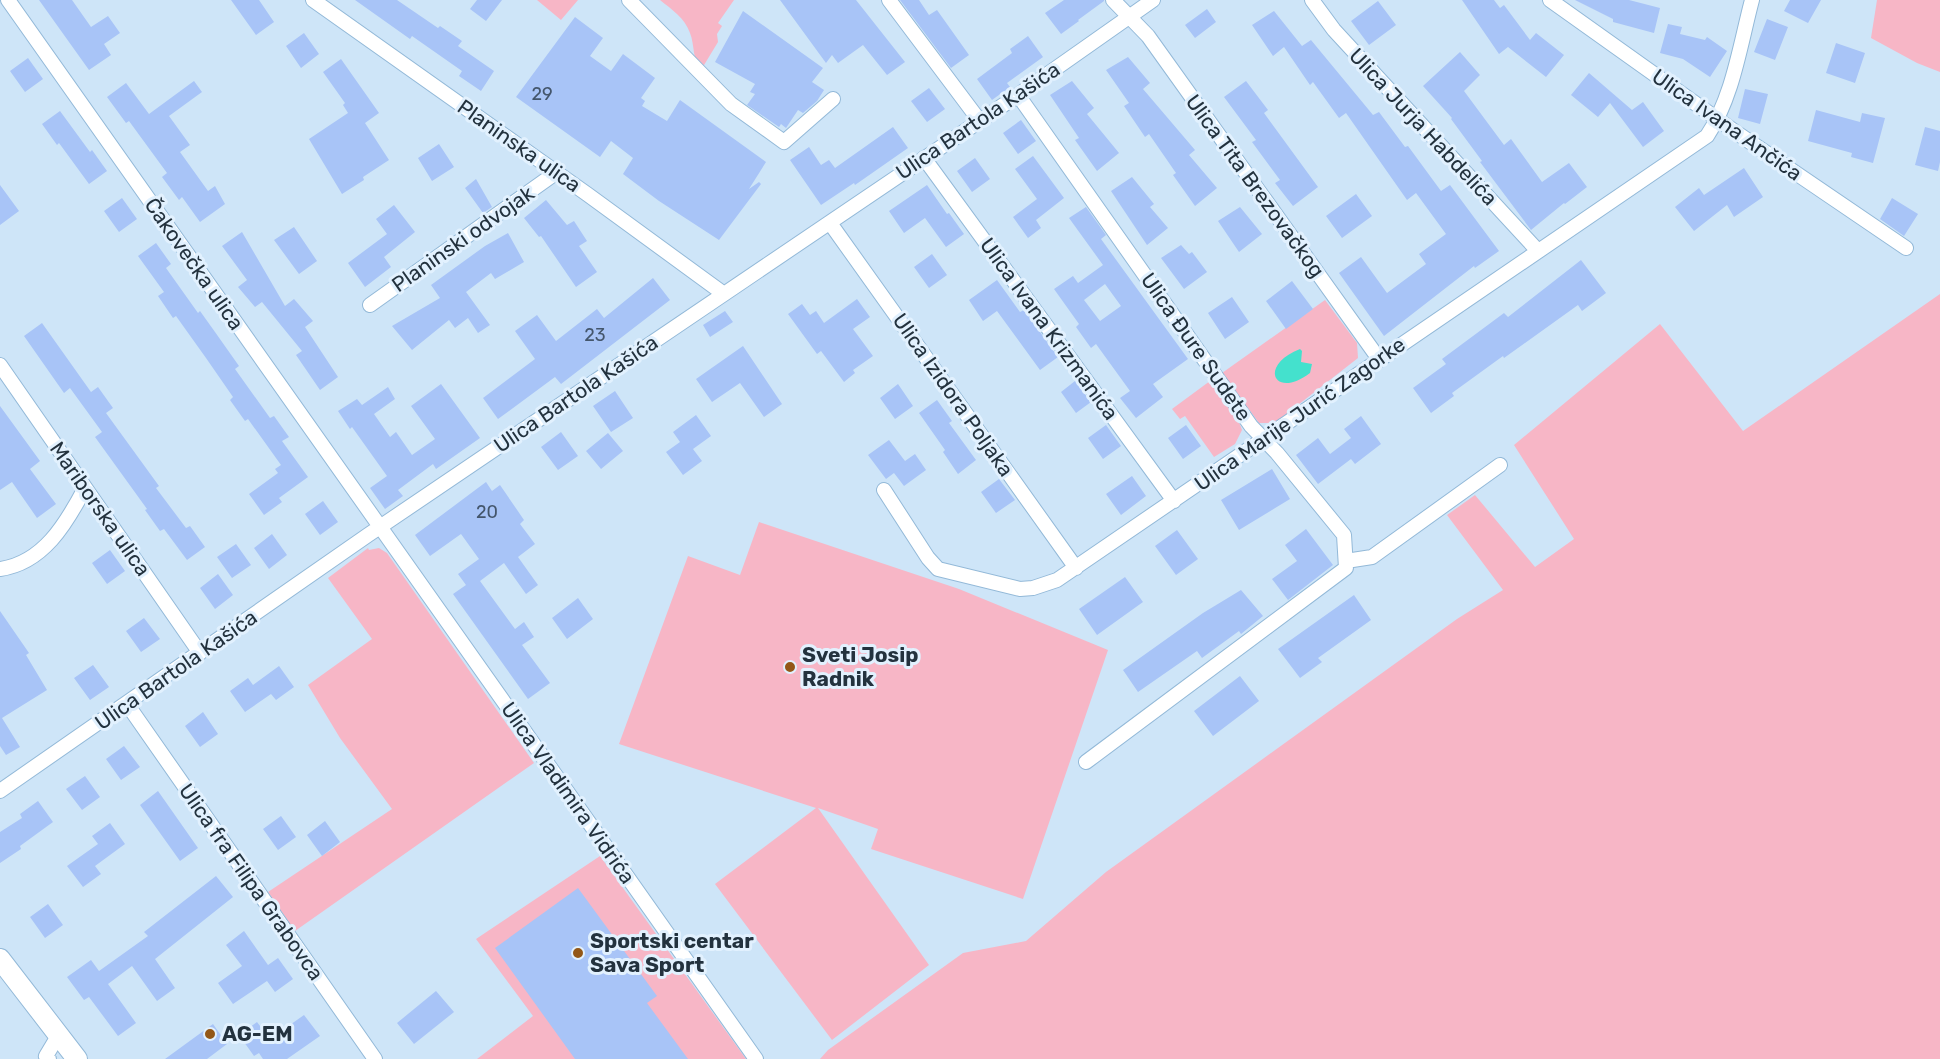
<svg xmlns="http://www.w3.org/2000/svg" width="1940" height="1059" viewBox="0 0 1940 1059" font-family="Rubik,sans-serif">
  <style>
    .green { fill: #f7b6c6 }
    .water { fill: #44e1cd }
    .building { fill: #a8c4f7; fill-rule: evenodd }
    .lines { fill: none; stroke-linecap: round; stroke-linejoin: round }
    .street-casing { stroke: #93b9d8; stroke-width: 16 }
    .secondary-casing { stroke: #93b9d8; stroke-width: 22 }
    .street { stroke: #fff; stroke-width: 14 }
    .secondary { stroke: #fff; stroke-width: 20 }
    .poi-dot { fill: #935717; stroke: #e2f1fe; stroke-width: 2 }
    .labels { text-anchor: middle; stroke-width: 6; stroke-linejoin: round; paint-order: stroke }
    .number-label { font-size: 18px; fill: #44566c }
    .street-label { font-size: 21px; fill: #23323e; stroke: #e2f1fe }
    .poi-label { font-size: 21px; font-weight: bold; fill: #23323e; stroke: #e2f1fe; text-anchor: start }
  </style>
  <rect width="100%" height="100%" fill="#cee5f8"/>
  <path class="green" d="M537,0H578L561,20Z
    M660,0H734L718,23L722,26L717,34L718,42L701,70C692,59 695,46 690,33C685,18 671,9 660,0Z
    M1877,0H1940V72L1917,63L1871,38Z
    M1940,294V1059H820L828,1050L963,953L1026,941L1106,872L1457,619L1503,590L1447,515L1475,495L1535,567L1574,539L1514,445L1660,324L1743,431Z
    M1325,300L1357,343L1358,358L1280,419L1273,423H1259L1222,373Z
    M1210,381L1239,422L1242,430L1235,444L1214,457L1185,416L1180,419L1172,409Z
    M759,522L959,589L1108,650L1023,899L871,849L878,829L818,808L929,965L832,1040L715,884L816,808L619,744L688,556L740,575Z
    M368,548L369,550L379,548L387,553L534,763L295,931L268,892L392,809L340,738L308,685L372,639L328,578Z
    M600,856L746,1059H477L533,1016L476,939Z"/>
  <path class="water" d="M1300,349L1302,351L1301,362L1312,364L1310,373C1275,400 1257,366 1300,349Z"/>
  <path class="building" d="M39,0H72L91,27L108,16L120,33L104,44L111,55L89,70Z
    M231,0H259L274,22L256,35Z
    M355,0H397L438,28L440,26L462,41L458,46L494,71L481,91L459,76L462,71L412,36L410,39Z
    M477,0H502L486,21L470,9Z
    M780,0H856L905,62L887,75L863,45L838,63L832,55L826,63Z
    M900,0H919L929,15L937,10L969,55L951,68Z
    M1064,0H1104V1L1078,20L1079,21L1061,34L1045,13Z
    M1462,0H1494L1500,8L1504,5L1530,40L1536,33L1564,55L1546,77L1508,47L1499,54Z
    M1575,0H1629L1660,8L1654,33L1613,22V19Z
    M1790,0H1821L1808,23L1784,11Z
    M1378,1L1396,25L1369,45L1351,21Z
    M1207,9L1216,22L1195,38L1185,25Z
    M743,11L823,68L812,82L824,90L817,101L803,113L798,110L786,128L781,124L779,127L747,105L755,94L750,92L755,84L715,62Z
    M1274,11L1302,46L1311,40L1373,115L1379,112L1405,147L1408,146L1441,191L1450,185L1499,251L1475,268L1474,266L1384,336L1339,273L1361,257L1387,293L1426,264L1419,254L1446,234L1416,193L1407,200L1346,113L1339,118L1313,82L1310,85L1284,47L1273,56L1252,25Z
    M575,17L603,38L590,56L611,71L623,54L655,78L641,98L645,101L642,106L667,121L680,100L766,162L749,189L759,182L761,184L719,240L659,201L623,174L633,158L611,141L600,157L516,97Z
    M1767,19L1788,27L1775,60L1754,52Z
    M1668,24L1682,27L1680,34L1705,40L1707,37L1727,51L1710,77L1683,59L1660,53Z
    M304,33L319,54L301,68L286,46Z
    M1028,36L1043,57L1007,83L1010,87L992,100L977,79L1012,53L1010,49Z
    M1836,43L1865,53L1855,83L1826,73Z
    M1460,52L1480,75L1464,91L1504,145L1511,139L1542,182L1569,163L1587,187L1565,204L1564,203L1531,230L1480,162L1482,161L1451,119L1452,118L1423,86Z
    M1128,57L1150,83L1143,89L1195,150L1189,155L1217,188L1195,206L1173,175L1176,173L1149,134L1145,137L1124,106L1129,103L1106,70Z
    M28,58L43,79L25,92L10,71Z
    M341,59L379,113L365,123L389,160L363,177L364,180L342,194L309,139L348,113L343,105L345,103L323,72Z
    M1589,73L1632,110L1643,102L1664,131L1643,147L1610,103L1598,117L1571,95Z
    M194,81L202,92L169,116L190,145L180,152L208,191L215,186L225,204L200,222L182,197L179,200L162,177L167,173L129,121L126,123L107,97L126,83L149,114Z
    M1072,81L1094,108L1087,114L1119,153L1097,171L1075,140L1079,138L1050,95Z
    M1246,81L1268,110L1264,113L1318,187L1293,206L1275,183L1280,180L1252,142L1256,140L1224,97Z
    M929,88L945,109L927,122L911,101Z
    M1745,89L1768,94L1760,124L1738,118Z
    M1816,110L1860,122L1862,113L1885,118L1873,163L1851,157L1852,153L1808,141Z
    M60,111L90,152L92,150L107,171L89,184L59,143L57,145L42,124Z
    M1021,120L1036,141L1018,154L1003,133Z
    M893,127L908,148L855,185L854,183L821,205L790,160L809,147L821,165L829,160L835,168Z
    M1925,127L1940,131V162L1938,171L1915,165Z
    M439,144L454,167L432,181L418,158Z
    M1033,156L1064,198L1036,220L1041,228L1028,238L1013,217L1037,199L1015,169Z
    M975,158L990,179L972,192L957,171Z
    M1744,168L1763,197L1734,217L1727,205L1694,231L1675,207L1699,188L1704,195Z
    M1132,177L1154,204L1150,207L1168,228L1147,245L1111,191Z
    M476,179L492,207L483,213L465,188Z
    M0,185L19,211L0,225Z
    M927,185L947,214L949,213L964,234L946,247L925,218L904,233L889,211Z
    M1356,194L1372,216L1342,238L1326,216Z
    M122,198L137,219L119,232L104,211Z
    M1892,198L1918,214L1904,236L1880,219Z
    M546,200L567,225L574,221L587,241L579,246L597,272L576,287L541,236L539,237L524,218Z
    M394,205L415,232L384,257L391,267L365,287L348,263L387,234L376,219Z
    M1086,207L1106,235L1101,239L1188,359L1153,384L1163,397L1136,418L1120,398L1130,391L1096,344L1091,348L1076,327L1079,324L1054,289L1073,276L1078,283L1103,265L1069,218ZM1105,284L1121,306L1100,321L1084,300Z
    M1240,207L1262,234L1239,252L1218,221Z
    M294,227L317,261L299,274L274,240Z
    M242,232L285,306L294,299L313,321L305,327L338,377L320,390L296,355L302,351L262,302L255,307L238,287L247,280L222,246Z
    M508,233L524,262L495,279L491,273L466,292L490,325L478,333L468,318L455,328L449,320L412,350L392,326L440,298L431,285L485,246Z
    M156,243L171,264L166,268L198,313L200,311L215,332L239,366L235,369L270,418L274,416L289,437L282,441L308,477L279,498L282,502L264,515L249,494L278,473L275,469L281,465L248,419L245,421L230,400L233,397L206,358L176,316L173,318L158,296L164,292L138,256Z
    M1181,245L1189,254L1192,252L1207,272L1184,289L1161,258Z
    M932,254L947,275L929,288L914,267Z
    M1581,260L1606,293L1582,311L1578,305L1504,358L1503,356L1452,393L1454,396L1431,413L1413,388L1446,364L1442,359L1504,313L1508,317Z
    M653,278L670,300L561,384L555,377L498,419L483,398L535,359L515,331L537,315L556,341L597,309L604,318Z
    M997,280L1020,312L1024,310L1058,357L1040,370L997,311L983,321L969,300Z
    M1292,281L1313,309L1286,329L1266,301Z
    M1232,297L1249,322L1225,339L1208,313Z
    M857,299L870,317L853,329L873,356L853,370L855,373L844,382L821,351L817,354L788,314L802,304L810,315L816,311L824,323Z
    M725,311L733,322L710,337L703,325Z
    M42,323L91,392L98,387L113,408L106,413L159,486L156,488L186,528L190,526L205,547L187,560L164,529L160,531L145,510L147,509L95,437L102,432L70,388L64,393L24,336Z
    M743,346L782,404L764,417L740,383L712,402L696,379Z
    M1075,381L1091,402L1076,413L1061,392Z
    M441,384L480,438L436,469L433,464L398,490L403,496L385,509L370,488L387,476L352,427L350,429L338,411L357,399L362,405L388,387L395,399L374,414L390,437L396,432L412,455L435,439L411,406Z
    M898,384L913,406L895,419L880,398Z
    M615,391L633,418L611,432L593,406Z
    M937,400L952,421L949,423L976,460L958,474L943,452L945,450L919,413Z
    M0,406L40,461L30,469L56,504L37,518L12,482L0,490Z
    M696,415L711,436L693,449L702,461L683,475L666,452L680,442L673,432Z
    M1361,416L1381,444L1355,464L1351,459L1318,484L1296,455L1318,438L1330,454L1351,438L1344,429Z
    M1106,425L1121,446L1103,459L1088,438Z
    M1186,425L1201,446L1183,459L1168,438Z
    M561,432L578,456L558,470L541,447Z
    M608,433L623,451L601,469L586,451Z
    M889,440L905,461L915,454L926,470L904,486L894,473L886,479L868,455Z
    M1272,469L1290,499L1239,530L1221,500Z
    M1132,476L1146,496L1121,515L1106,494Z
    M999,479L1015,500L996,513L981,492Z
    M486,482L492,491L500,485L524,520L520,524L535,544L518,557L538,585L526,594L504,563L480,581L515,629L524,622L534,637L522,645L550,683L528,699L453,594L466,585L458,574L479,559L461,534L430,556L415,535Z
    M323,501L338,522L320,535L305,514Z
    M1306,529L1333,565L1288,600L1272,579L1297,561L1285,545Z
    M1177,530L1198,559L1176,575L1155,546Z
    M272,534L287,555L269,569L254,548Z
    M236,544L251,565L232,578L217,557Z
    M110,550L125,571L107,584L92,563Z
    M218,574L233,595L215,609L200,588Z
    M1125,577L1143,602L1097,635L1079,609Z
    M1241,590L1263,616L1241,634L1239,631L1202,658L1197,651L1138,692L1123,670L1203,613Z
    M1354,595L1371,620L1318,658L1322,662L1300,678L1278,649Z
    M578,598L593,619L567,639L552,618Z
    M0,611L29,653L26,655L47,690L2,718L20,747L6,755L0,746Z
    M144,618L160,639L141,652L126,631Z
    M93,665L109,687L90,700L74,678Z
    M279,666L294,687L276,700L271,694L245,712L230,691L248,678L253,685Z
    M1240,676L1259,701L1213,736L1194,711Z
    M203,712L218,734L200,747L185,726Z
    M124,746L140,767L121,780L106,759Z
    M85,776L100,797L82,810L66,789Z
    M158,791L198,848L180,861L140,805Z
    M38,801L53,822L20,846L21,849L0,863V832L22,818L20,814Z
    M281,816L296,837L278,850L263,829Z
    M325,821L340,842L322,856L307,835Z
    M110,823L125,844L95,866L101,874L83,887L67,866L98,844L92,836Z
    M216,876L233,897L155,959L175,988L157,1001L132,966L108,984L136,1023L118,1036L89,997L84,1000L67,977L91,960L99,971L148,936L144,932Z
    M578,888L657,996L647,1003L688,1059H575L495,948Z
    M48,904L63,925L45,938L30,917Z
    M244,931L268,965L278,958L293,979L275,992L267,981L233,1004L218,983L242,966L226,945Z
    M436,991L454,1012L414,1044L397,1023Z
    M304,1015L320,1036L287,1059H263L259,1053L254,1056L239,1035L257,1022L270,1039Z
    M213,1024L227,1044L207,1059H165Z"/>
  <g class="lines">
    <g class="street-casing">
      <path id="street" d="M8,0L756,1059
        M313,0L587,194L724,294
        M629,0L731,104L784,142L833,99
        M889,0L979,120
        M1113,0L1148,36L1379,359
        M1312,0L1334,30L1538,251
        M1550,0L1734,131L1906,248
        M1018,95L1251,426L1277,453L1344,535L1346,568L1086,762
        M924,158L1174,501
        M830,223L1076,568
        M370,305L557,172
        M0,365L200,653
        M884,490L928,558L938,569L1020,589L1033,588L1057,580L1707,136C1733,97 1740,45 1752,0
        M1346,561L1372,557L1500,465
        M0,569C43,563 66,524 85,488
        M127,704L375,1059
        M0,791L368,535L1018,95L1153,0
        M49,1059L46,1056L58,1036"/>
    </g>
    <g class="secondary-casing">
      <path id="secondary" d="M0,959L77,1059"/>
    </g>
    <use href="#street" class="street"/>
    <use href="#secondary" class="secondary"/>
  </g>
  <g class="poi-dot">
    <circle cx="790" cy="667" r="6"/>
    <circle cx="578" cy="953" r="6"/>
    <circle cx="210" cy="1034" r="6"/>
  </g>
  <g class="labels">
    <g class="number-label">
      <text x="542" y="100">29</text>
      <text x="595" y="341">23</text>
      <text x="487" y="518">20</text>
    </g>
    <g class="street-label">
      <text transform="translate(978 121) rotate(-34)" y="7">Ulica Bartola Kašića</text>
      <text transform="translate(1727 125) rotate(35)" y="7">Ulica Ivana Ančića</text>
      <text transform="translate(1423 127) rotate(47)" y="7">Ulica Jurja Habdelića</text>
      <text transform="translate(519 146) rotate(35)" y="7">Planinska ulica</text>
      <text transform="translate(1255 186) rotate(54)" y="7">Ulica Tita Brezovačkog</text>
      <text transform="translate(463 239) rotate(-35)" y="7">Planinski odvojak</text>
      <text transform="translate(194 264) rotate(55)" y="7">Čakovečka ulica</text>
      <text transform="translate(1049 329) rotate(54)" y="7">Ulica Ivana Krizmanića</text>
      <text transform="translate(1196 347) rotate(55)" y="7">Ulica Đure Sudete</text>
      <text transform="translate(576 394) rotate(-34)" y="7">Ulica Bartola Kašića</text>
      <text transform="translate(953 395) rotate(55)" y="7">Ulica Izidora Poljaka</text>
      <text transform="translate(1300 414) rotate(-35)" y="7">Ulica Marije Jurić Zagorke</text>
      <text transform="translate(100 509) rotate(55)" y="7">Mariborska ulica</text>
      <text transform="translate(176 670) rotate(-35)" y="7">Ulica Bartola Kašića</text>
      <text transform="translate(568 793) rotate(55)" y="7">Ulica Vladimira Vidrića</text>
      <text transform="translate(251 882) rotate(55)" y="7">Ulica fra Filipa Grabovca</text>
    </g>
    <g class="poi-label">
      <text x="802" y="662">Sveti Josip<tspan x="802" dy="24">Radnik</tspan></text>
      <text x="590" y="948">Sportski centar<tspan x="590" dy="24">Sava Sport</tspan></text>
      <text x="222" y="1041">AG-EM</text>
    </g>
  </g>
</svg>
